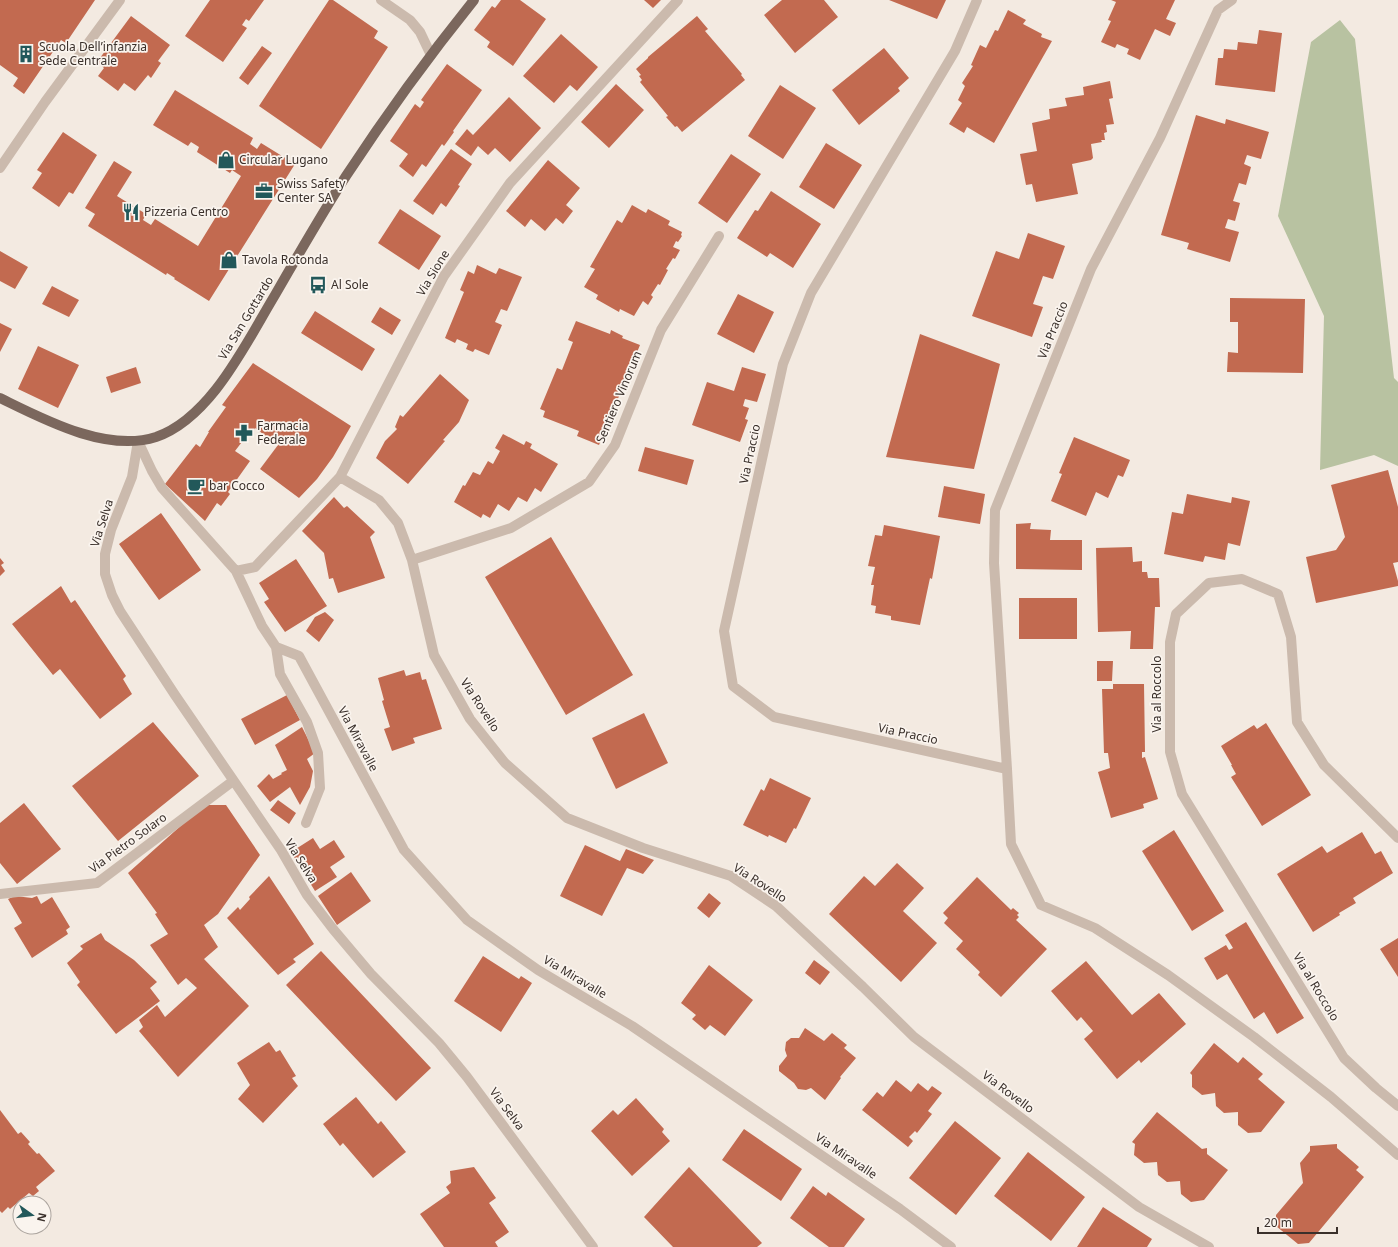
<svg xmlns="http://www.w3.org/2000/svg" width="1398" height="1247" viewBox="0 0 1398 1247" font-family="'Noto Sans',sans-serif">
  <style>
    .green { fill: #b8c2a1 }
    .building { fill: #c26a50 }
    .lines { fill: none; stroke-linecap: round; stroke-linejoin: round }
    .minor { stroke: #cbbaad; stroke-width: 10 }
    .tertiary { stroke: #cbbaad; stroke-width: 10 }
    .primary { stroke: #7b675d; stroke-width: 10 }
    .labels { text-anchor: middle; stroke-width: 3.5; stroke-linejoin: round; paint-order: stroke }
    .poi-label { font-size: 12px; fill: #3a302b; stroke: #faf4ee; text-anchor: start }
    .street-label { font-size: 12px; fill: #3a302b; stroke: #faf4ee }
  </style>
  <rect width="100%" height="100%" fill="#f3eae1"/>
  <path class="green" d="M1340,20L1355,39L1394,378L1398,382V466L1374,455L1320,470L1324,316L1278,216L1311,42Z"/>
  <path class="building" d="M0,0H95L66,43L61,40L24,94L13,86L18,78L0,65Z
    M210,0H264L249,21L246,19L242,25L247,28L223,62L185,36Z
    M329,0H333L378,31L374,38L388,47L321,149L259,106Z
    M501,0H520L546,19L513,66L487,47L490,42L474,30L492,6L495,8Z
    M644,0H661L653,8Z
    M782,0H824L838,17L795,53L764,15Z
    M889,0H946L937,19Z
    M1111,0H1175L1166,19L1176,23L1170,36L1155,29L1140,60L1127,54L1129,49L1117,44L1115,48L1101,42L1111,21L1108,20L1116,2Z
    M1008,10L1026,20L1023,24L1042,34L1041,37L1052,41L994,143L967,127L964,133L949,124L962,103L958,100L965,86L962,83L973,66L971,65L980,45L986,48L995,30L998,31Z
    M131,16L170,45L158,61L161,63L151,78L148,75L135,91L124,83L118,91L98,76L104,68L97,62Z
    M697,16L708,29L705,31L742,74L741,75L745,80L682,132L677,126L675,127L666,117L668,116L640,82L642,80L639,76L641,75L636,69L648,58V57Z
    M1259,30L1282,33L1275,92L1215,85L1218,58H1223L1224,49L1237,50L1238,42L1257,44Z
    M561,34L598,67L577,91L570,85L554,103L523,76Z
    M262,46L272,53L248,85L239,78Z
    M884,48L909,78L898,88L900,91L859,125L832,90Z
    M447,64L482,90L453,131L454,132L444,146L442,144L426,167L422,164L413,177L399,166L408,154L390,141L415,104L420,108L424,102L421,100Z
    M1110,81L1113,98L1109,99L1114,124L1106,125L1107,132L1104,133L1105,140H1101L1102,142L1091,144L1093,158L1091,160L1072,164L1078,194L1036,202L1032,184L1026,185L1020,154L1037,151L1032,123L1050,119L1049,109L1067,106L1065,98L1084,95L1083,87Z
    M616,84L644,110L609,148L581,122Z
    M780,85L816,108L783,159L748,136Z
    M175,90L253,138L250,144L257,149L261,143L295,164L209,301L174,279L175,278L167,273L166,275L88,226L95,214L85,208L114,161L132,172L117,196L146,214L143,220L151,225L155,219L198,246L241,176L232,170L230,173L197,152L199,147L191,142L188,146L153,125Z
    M509,97L541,128L510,162L495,148L488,155L478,146L471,156L455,144L467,129L473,135Z
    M1196,115L1225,124L1226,119L1269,132L1261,159L1247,155L1244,164L1251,167L1246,185L1239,183L1233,201L1240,203L1235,221L1228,219L1225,228L1239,232L1230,262L1187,249L1189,243L1161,235Z
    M63,132L97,155L73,194L69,192L59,207L32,188L42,173L37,170Z
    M826,143L862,165L834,209L799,187Z
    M451,149L472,164L458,185L460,186L446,207L441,203L433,215L413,201Z
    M731,154L761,174L727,223L698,203Z
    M548,160L580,188L566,205L573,211L563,224L556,218L545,231L531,219L525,227L506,211Z
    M771,191L821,224L793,268L770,253L767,257L737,238L755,210L758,211Z
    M632,205L646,213L648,209L670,221L668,225L682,232L681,235L682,236L678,242L676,241L673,247L680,250L675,259L673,258L666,269L668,270L660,285L658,284L651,295L653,297L648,305L643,301L634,316L620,309L619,312L596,299L598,295L584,287L595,269L590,267L617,220L622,223Z
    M400,209L441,236L419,270L378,243Z
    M1028,233L1065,246L1053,279L1043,276L1033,304L1043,307L1032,337L972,316L996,251L1019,259Z
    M0,251L28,267L15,289L0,281Z
    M477,265L496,274L499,268L522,277L507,311L501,309L495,322L502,325L489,355L475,349L473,352L466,349L468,344L457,339L455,343L445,338L464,292L460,290L468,271L474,274Z
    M52,286L79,300L69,317L42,304Z
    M738,294L774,312L754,353L717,334Z
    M1230,298L1305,299L1303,373L1227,372L1228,352L1238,353V322H1230Z
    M380,307L401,320L392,335L371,322Z
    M315,311L375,349L362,371L301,333Z
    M576,321L610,334L611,330L623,336L622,338L640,345L599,445L577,436L579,431L543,417L545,411L540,409L557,368L562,370L573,342L568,340Z
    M0,323L12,329L0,352Z
    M920,334L1000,364L974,469L886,457Z
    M38,346L79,365L58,408L18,389Z
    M253,363L351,426L333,457L317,479L299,498L260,469L278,445L255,428L249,436L248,434L235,451L250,461L228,492L230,494L221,506L217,503L205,521L165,484L196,444L200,447L209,432H208L226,407L222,405Z
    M136,367L141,383L111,393L106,377Z
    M742,367L766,374L757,402L745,399L743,406L749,408L745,419L748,420L740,442L692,425L707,382L734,391Z
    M440,374L469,400L459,422L443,440L445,441L408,484L376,458L385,441L397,429L395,427L400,415L403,417Z
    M503,434L524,445L526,441L532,444L530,448L558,464L541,492L535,488L527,502L518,497L509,511L498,504L490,518L483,514L481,518L454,502L463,485L465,486L473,472L480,475L488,461L493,464L500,451L495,448Z
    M1074,437L1130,460L1123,477L1118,475L1108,498L1096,492L1086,516L1051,501L1062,474L1059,473Z
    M645,447L694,460L687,485L638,471Z
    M1388,470L1398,507V562L1393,563L1398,581V586L1316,603L1306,557L1336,550L1345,537L1331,485Z
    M944,486L985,494L980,524L938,517Z
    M1187,494L1231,503L1232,497L1250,501L1240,546L1228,543L1225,560L1205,556L1203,562L1164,554L1172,512L1183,514Z
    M334,497L344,508L347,506L375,532L370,537L385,578L338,593L333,578L329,579L324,553L302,531Z
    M161,513L201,570L159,600L119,544Z
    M1031,523L1030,529L1051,530L1050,540H1082V570L1016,569V524Z
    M884,525L940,536L932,579L930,578L920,625L891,620V616L875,613L876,606L871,605L874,585H871L875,567L868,566L875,535L882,536Z
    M551,537L633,675L566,715L485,577Z
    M1132,547L1133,562L1142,561V572H1147L1148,578H1159L1160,607H1155L1153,649H1130L1131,631L1098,632L1096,548Z
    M0,558L4,563L1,565L5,571L0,576Z
    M296,559L327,606L285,632L264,602L269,599L259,583Z
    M61,586L71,603L75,600L126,676L123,679L132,694L100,719L60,669L53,675L12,624Z
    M1019,598H1077V639H1019Z
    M325,612L334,620L319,642L306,631L315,617Z
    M1097,661H1113L1112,681H1097Z
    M404,670L406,676L420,672L422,680L426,679L442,729L413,738L415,743L392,751L384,729L390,727L382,701L384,700L378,678Z
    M1113,684H1144L1145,752H1142V758L1145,757L1158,799L1143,804L1144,808L1111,818L1098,772L1110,768L1108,753H1104L1102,689H1113Z
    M287,695L300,720L255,745L241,719Z
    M644,713L668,763L616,789L592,738Z
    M153,722L199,776L118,841L72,786Z
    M1266,723L1311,795L1262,826L1231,777L1236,774L1231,765H1232L1221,746L1254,725L1257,729Z
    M302,727L315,753L307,759L313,771L310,787L300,805L290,787L270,802L257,786L269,774L273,779L282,774L281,773L287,770L275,745Z
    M770,778L811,798L796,829L794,828L786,843L769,835L768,837L743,825L761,789L764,791Z
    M278,800L296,813L289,824L270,810Z
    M24,803L61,849L17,884L0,863V823Z
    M204,805H226L260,855L218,914L204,925L218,947L204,959L249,1006L178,1077L139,1031L143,1027L139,1020L157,1005L165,1017L197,988L186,978L178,985L150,945L168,934L155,914L157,913L128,873Z
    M1174,830L1224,911L1192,931L1142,851Z
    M1362,832L1375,854L1381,851L1393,873L1353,898L1356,903L1339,913L1340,915L1313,932L1277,874L1322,846L1327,853Z
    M313,838L320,849L334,840L345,857L330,867L337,877L315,891L291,852Z
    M585,845L620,861L626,849L654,860L643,874L627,868L602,916L560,896Z
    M897,863L924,888L903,911L937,943L901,982L829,914L864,876L875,886Z
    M351,872L371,901L337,925L318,896Z
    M269,876L314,944L293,959L296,962L278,975L227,918L238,907L240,910L250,899L249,897Z
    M977,877L1011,910L1013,908L1019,913L1017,915L1019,917L1016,920L1047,949L1001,997L978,975L980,972L956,949L963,941L944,923L948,918L943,913Z
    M709,893L721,903L709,918L697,908Z
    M15,896L32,898L37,896L41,904L52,897L70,927L66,930L68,934L32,958L14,928L22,923L8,899Z
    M1246,922L1304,1018L1277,1034L1264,1012L1254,1019L1227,974L1217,980L1204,958L1226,945L1229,950L1233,948L1225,935Z
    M101,933L105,940L134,960L157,982L150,988L160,1001L116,1034L77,985L80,982L67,963L83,949L80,946Z
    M1398,938V977L1380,949Z
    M321,951L431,1068L396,1101L286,985Z
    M483,956L519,979L521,976L532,983L501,1032L454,1001Z
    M814,960L830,972L820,985L805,973Z
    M1086,961L1132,1015L1159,993L1186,1024L1141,1063L1139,1060L1117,1079L1084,1039L1093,1031L1081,1017L1077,1021L1051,991Z
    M709,965L753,1000L725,1036L710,1025L705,1030L692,1019L696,1015L681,1003Z
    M805,1028L824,1041L832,1033L847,1045L844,1048L856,1058L840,1077L841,1078L825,1100L811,1088L806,1090L798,1089L794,1083L779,1071V1066L787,1056L785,1050L786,1042L791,1038H799Z
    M269,1042L276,1052L280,1050L296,1076L292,1078L298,1086L263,1123L238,1099L250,1085L237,1063Z
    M1214,1043L1238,1063L1243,1057L1263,1074L1258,1079L1285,1102L1261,1132L1248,1133L1238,1125V1112L1224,1113L1216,1106L1215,1093L1202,1095L1192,1087V1075L1190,1073Z
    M896,1080L911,1092L918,1083L928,1091L932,1086L942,1093L928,1111L932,1114L917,1133L915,1131L909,1137L913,1141L908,1147L862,1110L877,1092L883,1097Z
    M356,1097L378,1124L381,1121L406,1152L373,1178L343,1143L340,1146L323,1124Z
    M636,1098L664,1129L662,1132L670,1141L632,1176L591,1131L613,1110L618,1115Z
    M0,1110L18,1134L21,1132L30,1142L28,1144L37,1154L39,1153L55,1171L36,1187L39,1191L33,1196L29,1193L10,1209L8,1207L2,1213L0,1211Z
    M1157,1112L1202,1149L1207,1148V1154L1228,1170L1204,1200L1191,1202L1181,1194L1180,1181L1167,1182L1158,1175L1157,1162L1144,1163L1134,1155L1135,1144L1132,1142Z
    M955,1121L1001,1158L956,1215L909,1178Z
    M744,1129L802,1169L781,1201L722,1160Z
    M1337,1144V1148L1359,1167L1356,1170L1364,1177L1309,1243L1298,1244L1276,1226V1215L1303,1183L1300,1163L1310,1151V1146Z
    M1028,1152L1085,1197L1051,1241L994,1196Z
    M474,1167L496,1198L489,1203L509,1232L495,1242L498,1247H444L420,1214L450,1193L446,1187L451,1183L450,1171Z
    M689,1167L762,1243L757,1247H673L644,1217Z
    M813,1186L826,1196L828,1192L865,1219L844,1247H829L790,1218Z
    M1103,1207L1152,1239L1147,1247H1077Z"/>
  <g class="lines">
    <path class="minor" d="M381,0L410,20L420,32L431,55
      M977,0L955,51L811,293L783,364L724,631L733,686L774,717L1007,769L994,563L995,510L1091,269L1160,138L1218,10L1232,0
      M0,168L45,102L120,0
      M138,441L152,471L162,488L236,571L262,626L276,647L280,674L307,722L318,753L320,788L306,823
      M340,477L379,500L398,523L412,560L434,655L470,719L505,763L567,818L643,848L731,876L776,906L863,987L914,1037L1139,1207L1209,1247
      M412,560L511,528L589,482L615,445L661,330L719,236
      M236,571L255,567L340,477L444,276L510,183L678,0
      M276,647L299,656L404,850L467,920L538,970L632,1026L900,1209L951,1247
      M1007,769L1011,844L1041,905L1095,928L1168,975L1254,1037L1331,1097L1398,1155
      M1398,838L1324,765L1297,722L1291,637L1278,594L1242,579L1209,583L1176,614L1170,642V752L1182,794L1344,1058L1376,1088L1398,1106
      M0,894L97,883L233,781"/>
    <path class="tertiary" d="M138,441L132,477L111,530L105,554V574L112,595L120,611L175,695L281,850L307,895L333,929L371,974L439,1043L467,1077L593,1247"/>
    <path class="primary" d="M0,398C43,419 106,453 156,437C211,418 246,343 275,295C298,255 321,215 346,176C386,115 428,57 474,0"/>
  </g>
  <defs>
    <g id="building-bare" transform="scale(1.38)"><path d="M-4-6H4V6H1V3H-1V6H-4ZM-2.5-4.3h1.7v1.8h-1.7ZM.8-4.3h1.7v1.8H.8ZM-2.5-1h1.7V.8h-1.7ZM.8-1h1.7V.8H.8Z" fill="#22585a" stroke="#faf4ee" stroke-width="2.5" paint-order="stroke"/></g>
    <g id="shop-bare" transform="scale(1.38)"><path d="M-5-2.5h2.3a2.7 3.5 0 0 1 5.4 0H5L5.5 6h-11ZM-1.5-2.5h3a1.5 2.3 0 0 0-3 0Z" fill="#22585a" stroke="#faf4ee" stroke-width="2.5" paint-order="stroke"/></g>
    <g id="office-bare" transform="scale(1.38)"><path d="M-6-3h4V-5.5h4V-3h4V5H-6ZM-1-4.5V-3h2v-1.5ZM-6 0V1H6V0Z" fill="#22585a" stroke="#faf4ee" stroke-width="2.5" paint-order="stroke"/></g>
    <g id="restaurant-bare" transform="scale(1.38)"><path d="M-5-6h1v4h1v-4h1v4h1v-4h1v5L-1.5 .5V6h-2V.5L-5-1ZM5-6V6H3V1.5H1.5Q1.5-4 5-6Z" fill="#22585a" stroke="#faf4ee" stroke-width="2.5" paint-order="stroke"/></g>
    <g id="bus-bare" transform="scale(1.38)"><path d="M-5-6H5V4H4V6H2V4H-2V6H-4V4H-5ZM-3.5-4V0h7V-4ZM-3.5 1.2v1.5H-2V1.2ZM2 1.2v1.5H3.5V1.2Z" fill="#22585a" stroke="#faf4ee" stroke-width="2.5" paint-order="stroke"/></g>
    <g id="pharmacy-bare" transform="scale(1.38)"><path d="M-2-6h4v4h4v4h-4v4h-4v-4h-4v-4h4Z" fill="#22585a" stroke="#faf4ee" stroke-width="2.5" paint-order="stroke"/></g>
    <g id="cafe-bare" transform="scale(1.38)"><path d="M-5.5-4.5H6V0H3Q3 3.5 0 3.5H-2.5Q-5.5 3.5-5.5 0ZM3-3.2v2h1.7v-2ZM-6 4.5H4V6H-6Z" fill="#22585a" stroke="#faf4ee" stroke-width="2.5" paint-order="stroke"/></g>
  </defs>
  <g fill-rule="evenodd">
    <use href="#building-bare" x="26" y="54"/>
    <use href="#shop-bare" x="226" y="160"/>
    <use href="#office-bare" x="264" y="191"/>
    <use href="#restaurant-bare" x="131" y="212"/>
    <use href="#shop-bare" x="229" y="260"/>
    <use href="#bus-bare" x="318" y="285"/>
    <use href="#pharmacy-bare" x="244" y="433"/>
    <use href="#cafe-bare" x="196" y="486"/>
  </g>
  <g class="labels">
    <g class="poi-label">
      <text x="39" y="51">Scuola Dell’infanzia<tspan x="39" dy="14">Sede Centrale</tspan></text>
      <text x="239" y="164">Circular Lugano</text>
      <text x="277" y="188">Swiss Safety<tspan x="277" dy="14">Center SA</tspan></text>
      <text x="144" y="216">Pizzeria Centro</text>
      <text x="242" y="264">Tavola Rotonda</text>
      <text x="331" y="289">Al Sole</text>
      <text x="257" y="430">Farmacia<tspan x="257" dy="14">Federale</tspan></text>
      <text x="209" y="490">bar Cocco</text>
    </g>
    <g class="street-label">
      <text transform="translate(433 273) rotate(-59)" y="4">Via Sione</text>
      <text transform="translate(246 318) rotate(-59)" y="4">Via San Gottardo</text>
      <text transform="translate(1053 330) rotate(-68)" y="4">Via Praccio</text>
      <text transform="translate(619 397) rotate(-67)" y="4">Sentiero Vinorum</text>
      <text transform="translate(750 454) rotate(-78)" y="4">Via Praccio</text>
      <text transform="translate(102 523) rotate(-72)" y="4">Via Selva</text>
      <text transform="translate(1157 694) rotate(-90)" y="4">Via al Roccolo</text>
      <text transform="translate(480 705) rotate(57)" y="4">Via Rovello</text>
      <text transform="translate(908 734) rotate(12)" y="4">Via Praccio</text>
      <text transform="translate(358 739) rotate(62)" y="4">Via Miravalle</text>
      <text transform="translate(128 843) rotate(-36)" y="4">Via Pietro Solaro</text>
      <text transform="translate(301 861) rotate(58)" y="4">Via Selva</text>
      <text transform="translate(760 883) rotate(33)" y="4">Via Rovello</text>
      <text transform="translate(575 977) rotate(31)" y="4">Via Miravalle</text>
      <text transform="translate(1316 987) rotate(59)" y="4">Via al Roccolo</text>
      <text transform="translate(1008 1092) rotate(37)" y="4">Via Rovello</text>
      <text transform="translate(507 1109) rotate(53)" y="4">Via Selva</text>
      <text transform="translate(846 1156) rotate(34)" y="4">Via Miravalle</text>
    </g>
  </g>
  <g transform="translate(32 1215) rotate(104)"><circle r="19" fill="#faf4ee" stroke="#ada6a0"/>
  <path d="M0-3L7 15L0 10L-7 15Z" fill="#22585a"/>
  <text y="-6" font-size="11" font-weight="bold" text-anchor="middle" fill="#3a302b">N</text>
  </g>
  <path d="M1258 1227v6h79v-6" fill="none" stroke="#3a302b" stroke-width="2"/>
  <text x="1264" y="1227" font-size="12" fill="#3a302b" stroke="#faf4ee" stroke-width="3" paint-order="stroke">20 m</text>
</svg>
